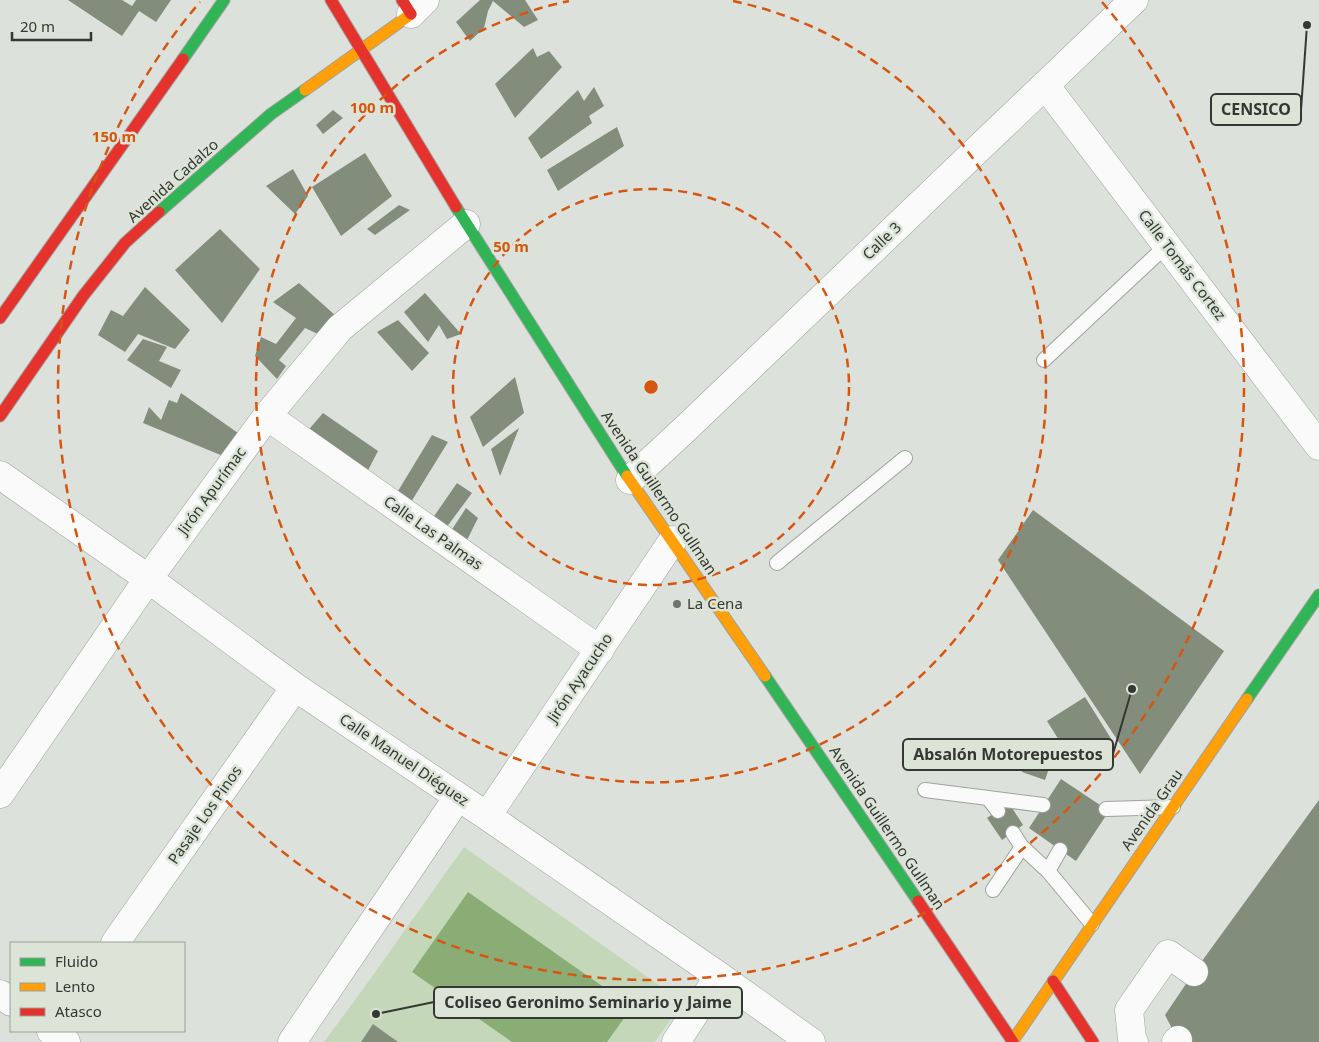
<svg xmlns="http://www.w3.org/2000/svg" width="1319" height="1042" viewBox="0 0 1319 1042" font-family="'Noto Sans',sans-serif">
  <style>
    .green { fill: #c4d8b9 }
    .water { fill: #8aac75 }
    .building { fill: #838d7b }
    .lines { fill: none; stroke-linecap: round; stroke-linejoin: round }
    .lane-casing { stroke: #9fa29d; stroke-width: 16 }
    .street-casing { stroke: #9fa29d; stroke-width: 29 }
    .fast-casing { stroke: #9fa29d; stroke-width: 13 }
    .slow-casing { stroke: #9fa29d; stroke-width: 13 }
    .jam-casing { stroke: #9fa29d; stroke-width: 13 }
    .lane { stroke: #fafafa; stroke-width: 14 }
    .street { stroke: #fafafa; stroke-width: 28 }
    .fast { stroke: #30b455; stroke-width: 11 }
    .slow { stroke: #ff9f0a; stroke-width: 11 }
    .jam { stroke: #e5322d; stroke-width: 11 }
    .ring { fill: none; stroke: #d65610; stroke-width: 2.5; stroke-dasharray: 9 6 }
    .poi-dot { fill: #6f726d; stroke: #dce4d8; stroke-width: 2 }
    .labels { text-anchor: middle; stroke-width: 5; stroke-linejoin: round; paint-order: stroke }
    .street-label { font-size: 15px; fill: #343732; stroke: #dce4d8 }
    .poi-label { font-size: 15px; fill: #343732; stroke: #dce4d8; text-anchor: start }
    .centre { fill: #d65610; stroke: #dce4d8; stroke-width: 2.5 }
    .ring-label { font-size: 15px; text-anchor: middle; font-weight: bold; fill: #d65610; stroke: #dce4d8; stroke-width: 5; stroke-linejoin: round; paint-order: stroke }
    .leader { fill: none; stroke: #343732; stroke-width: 2 }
    .callout-dot { fill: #343732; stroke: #dce4d8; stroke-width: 2 }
    .callout { fill: #dce4d8; stroke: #343732; stroke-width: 2 }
    .callout-label { font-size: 16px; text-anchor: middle; font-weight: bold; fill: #343732 }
  </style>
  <rect width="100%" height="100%" fill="#dde1db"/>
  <path class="green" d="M464,847L683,1002L655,1042H324L366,985Z"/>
  <path class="water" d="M468,892L632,1007L607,1042H512L412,972Z"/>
  <path class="building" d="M68,0H122L132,6L136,0H171L156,22L139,11L122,36Z
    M480,0H525L538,20L524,27L493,1L488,11L484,28L470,41L456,22Z
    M533,48L537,57L549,51L562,67L515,118L495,84Z
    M594,87L604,106L589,116L592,123L541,159L528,138L578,90L584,101Z
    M333,110L343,118L323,134L316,125Z
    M617,127L624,146L558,191L547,170Z
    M365,153L392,196L341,236L312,187Z
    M293,169L308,196L295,214L266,186Z
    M399,205L410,210L375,235L367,229Z
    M220,229L260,269L222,323L175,270Z
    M299,283L336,316L320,335L305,328L279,360L286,366L277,379L255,356L261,337L276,344L296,318L273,302Z
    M145,287L190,330L175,349L138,334L125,352L98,335L111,310L123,316Z
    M425,293L461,334L447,339L439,325L428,342L404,312Z
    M398,320L429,353L412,371L377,332Z
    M143,339L167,347L159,361L181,370L171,388L127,360Z
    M515,377L524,413L483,447L470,417Z
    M181,393L238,433L223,456L143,423L149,407L161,420L169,400L177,403Z
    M323,413L378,451L365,476L305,434Z
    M519,428L500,476L491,449Z
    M432,435L448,442L411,502L395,496Z
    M457,483L472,493L443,532L430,522Z
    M466,508L478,518L464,546L449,534Z
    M1033,510L1224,651L1140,774L998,560Z
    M1085,697L1115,745L1077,769L1047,721Z
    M1030,749L1053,757L1045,780L1022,772Z
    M1061,779L1109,811L1076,861L1029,828Z
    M1319,800V1042H1179L1165,1015L1194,972Z
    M1009,803L1023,825L1002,840L987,818Z
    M373,1024L398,1042H361Z"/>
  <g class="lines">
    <g class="lane-casing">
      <path id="lane" d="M1044,360L1167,245
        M777,563L905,458
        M925,790L988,798L998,811
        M988,798L1043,805
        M1106,809L1173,807
        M1022,847L1048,871
        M1060,850L1048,871L1092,924
        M993,890L1022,847L1013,833"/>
    </g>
    <g class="street-casing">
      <path id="street" d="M411,14L425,0
        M1045,85L1319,446
        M267,416L600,650
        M0,475L143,575L295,687L487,816L719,976L811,1042
        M630,480L683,431L1134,0
        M0,794L148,579L267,416L340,328L466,224
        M487,816L673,540
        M115,943L295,687
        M0,994L11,1002
        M51,1031L66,1042
        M292,1042L458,797
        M676,1042L719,976
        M1134,1042L1132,1039L1129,1010L1168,954L1194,972
        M1176,1042L1178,1040"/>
    </g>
    <g class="fast-casing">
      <path id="fast" d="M183,59L224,0
        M456,207L627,476
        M159,212L271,114L305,90
        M765,676L918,901
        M1247,699L1319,595"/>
    </g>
    <g class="slow-casing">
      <path id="slow" d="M305,90L411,14
        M627,476L765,676
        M1012,1042L1247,699"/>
    </g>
    <g class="jam-casing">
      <path id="jam" d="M331,0L456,207
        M402,0L411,14
        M0,318L183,59
        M0,416L83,296L125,243L159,212
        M918,901L1013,1042
        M1053,981L1093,1042"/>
    </g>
    <use href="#lane" class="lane"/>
    <use href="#street" class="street"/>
    <use href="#fast" class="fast"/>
    <use href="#slow" class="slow"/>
    <use href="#jam" class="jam"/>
  </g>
  <g class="ring">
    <circle cx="651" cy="387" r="198"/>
    <path d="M733 1A395 395 0 1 1 569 1"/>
    <path d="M1102 2A593 593 0 1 1 200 2"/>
  </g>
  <circle class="poi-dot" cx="677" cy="604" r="5"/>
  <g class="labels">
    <g class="street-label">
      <text transform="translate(173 181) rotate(-42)" y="5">Avenida Cadalzo</text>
      <text transform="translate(882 241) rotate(-44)" y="5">Calle 3</text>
      <text transform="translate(1182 265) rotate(53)" y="5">Calle Tomás Cortez</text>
      <text transform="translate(212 491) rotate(-54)" y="5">Jirón Apurímac</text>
      <text transform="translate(659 493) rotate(56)" y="5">Avenida Guillermo Gullman</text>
      <text transform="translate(433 533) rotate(35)" y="5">Calle Las Palmas</text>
      <text transform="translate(580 678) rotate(-56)" y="5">Jirón Ayacucho</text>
      <text transform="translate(404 760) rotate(34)" y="5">Calle Manuel Diéguez</text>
      <text transform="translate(1152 810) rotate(-55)" y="5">Avenida Grau</text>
      <text transform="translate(205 815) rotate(-55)" y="5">Pasaje Los Pinos</text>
      <text transform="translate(887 828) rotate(56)" y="5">Avenida Guillermo Gullman</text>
    </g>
    <g class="poi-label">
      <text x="687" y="609">La Cena</text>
    </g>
  </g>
  <circle cx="651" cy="387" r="8" class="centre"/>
  <g class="ring-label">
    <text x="372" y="113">100 m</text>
    <text x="114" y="142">150 m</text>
    <text x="511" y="252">50 m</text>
  </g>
  <path class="leader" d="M1307 25L1301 110M1132 689L1113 754M376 1014L434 1002"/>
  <g class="callout-dot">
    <circle cx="1307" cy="25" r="5"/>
    <circle cx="1132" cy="689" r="5"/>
    <circle cx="376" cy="1014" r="5"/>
  </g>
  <g class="callout">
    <rect x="1211" y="94" width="90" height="31" rx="5"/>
    <rect x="903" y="739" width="210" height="31" rx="5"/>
    <rect x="434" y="987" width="308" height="31" rx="5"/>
  </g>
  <g class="callout-label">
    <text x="1256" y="115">CENSICO</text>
    <text x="1008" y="760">Absalón Motorepuestos</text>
    <text x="588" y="1008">Coliseo Geronimo Seminario y Jaime</text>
  </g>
  <rect x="10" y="942" width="175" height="90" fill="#dce4d8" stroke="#999f96"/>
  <rect x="20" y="958" width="25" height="8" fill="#30b455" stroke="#999f96"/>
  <text x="55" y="967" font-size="15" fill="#343732">Fluido</text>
  <rect x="20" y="983" width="25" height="8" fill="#ff9f0a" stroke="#999f96"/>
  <text x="55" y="992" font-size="15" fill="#343732">Lento</text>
  <rect x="20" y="1008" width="25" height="8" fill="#e5322d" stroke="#999f96"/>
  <text x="55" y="1017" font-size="15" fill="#343732">Atasco</text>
  <path d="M12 32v8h79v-8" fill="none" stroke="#343732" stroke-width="2.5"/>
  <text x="20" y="32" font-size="15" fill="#343732" stroke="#dce4d8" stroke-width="4" paint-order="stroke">20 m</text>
</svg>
